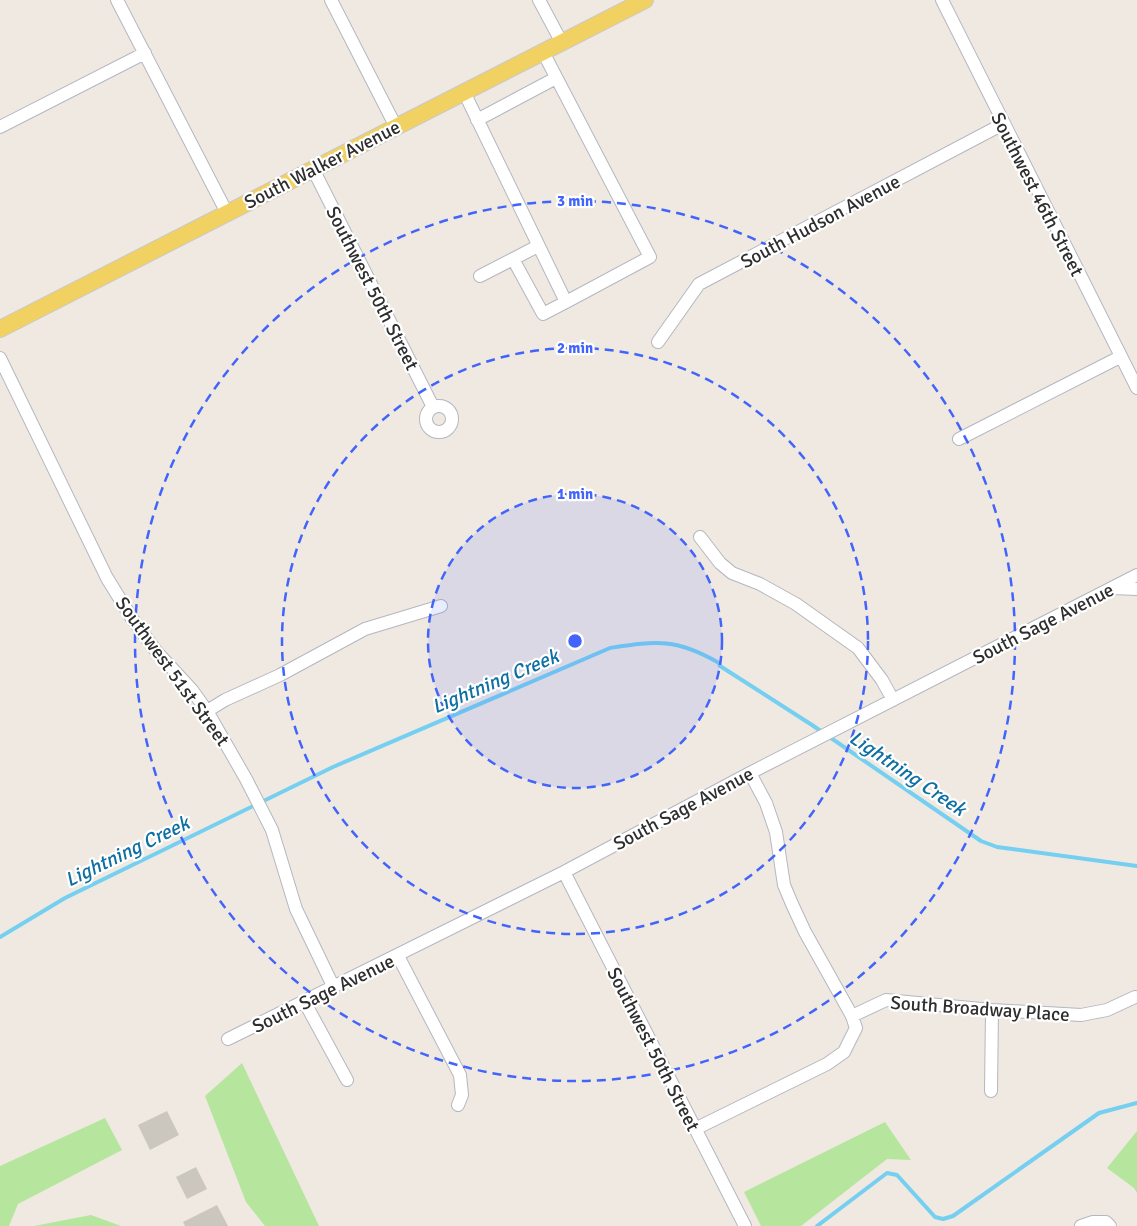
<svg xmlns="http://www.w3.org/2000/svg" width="1137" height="1226" viewBox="0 0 1137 1226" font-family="Signika,sans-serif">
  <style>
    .green { fill: #b6e59e }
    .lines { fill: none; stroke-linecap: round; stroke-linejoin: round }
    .stream { stroke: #75cff0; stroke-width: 4 }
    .building { fill: #cbc7bf }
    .minor-casing { stroke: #b4b7c1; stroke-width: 14 }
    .major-casing { stroke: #c9c9c9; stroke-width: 18 }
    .minor { stroke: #fff; stroke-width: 12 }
    .major { stroke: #f2d163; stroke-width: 16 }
    .ring { fill: none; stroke: #4264fb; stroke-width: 2.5; stroke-dasharray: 9 6 }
    .labels { text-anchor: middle; stroke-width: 4.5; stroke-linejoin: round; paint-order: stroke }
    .street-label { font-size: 19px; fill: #2e2e2e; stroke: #fff }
    .water-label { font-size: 20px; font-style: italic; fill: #0d6fa3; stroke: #fff }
    .centre { fill: #4264fb; stroke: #fff; stroke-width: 2.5 }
    .ring-label { font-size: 15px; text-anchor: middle; font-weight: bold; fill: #4264fb; stroke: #fff; stroke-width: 4.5; stroke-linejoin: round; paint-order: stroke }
  </style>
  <rect width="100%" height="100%" fill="#efe9e1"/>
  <path class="green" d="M242,1063L319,1226H265L246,1202L205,1096Z
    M105,1118L122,1150L18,1204L9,1226H0V1166Z
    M885,1122L911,1160L887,1159L801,1226H761L744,1192Z
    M1137,1131V1193L1134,1188L1107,1168Z
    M91,1215L121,1226H34Z"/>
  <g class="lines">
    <path class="stream" d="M0,937L65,898L333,767L610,648C657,641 676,638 719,663L720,666L812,725L981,841L997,847L1137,866
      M817,1226L887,1173L897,1175L935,1217L943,1219L953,1216L1099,1113L1137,1103"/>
  </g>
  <path class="building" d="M167,1111L179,1135L150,1150L138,1125Z
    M196,1167L207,1189L187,1199L176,1177Z
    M217,1205L228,1226H185L183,1222Z"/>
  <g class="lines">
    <g class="minor-casing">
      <path id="minor" d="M117,0L227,213
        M331,0L396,127
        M539,0L562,43
        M942,0L1137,388
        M464,92L566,302L650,257L543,52
        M477,120L556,78
        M0,127L145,53
        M313,169L433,407
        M538,246L513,259L543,314L566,302
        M480,276L513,259
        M658,342L699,284L1003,124
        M0,358L107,578L131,617L156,651L192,690L207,711L246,779L272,830L296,909L334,988
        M426 419a13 13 0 1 1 26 0a13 13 0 1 1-26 0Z
        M959,439L1120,357
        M700,537L720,563L732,573L760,584L796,604L858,648L882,680L893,700
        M1113,588L1137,589
        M207,711L225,700L280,675L365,629L441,606
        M564,872L745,1226
        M398,956L460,1075L462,1095L458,1105
        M304,1001L347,1080
        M852,1016L886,1000L992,1010L1081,1015L1107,1010L1135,997
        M228,1039L564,872L750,773L1137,575
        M991,1091L992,1010
        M695,1129L827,1064L844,1052L856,1028L852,1016L805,932L792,904L784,885L776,832L766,803L750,773
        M1081,1226L1093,1222H1106L1110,1226"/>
    </g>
    <g class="major-casing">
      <path id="major" d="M0,329L645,0"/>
    </g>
    <use href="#minor" class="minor"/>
    <use href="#major" class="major"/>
  </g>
  <circle cx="575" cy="641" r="147" fill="#4264fb" fill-opacity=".12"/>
  <g class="ring">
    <circle cx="575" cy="641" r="147"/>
    <circle cx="575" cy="641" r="293"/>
    <circle cx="575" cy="641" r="440"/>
  </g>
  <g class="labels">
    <g class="street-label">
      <text transform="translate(322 164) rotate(-27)" y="7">South Walker Avenue</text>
      <text transform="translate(1038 194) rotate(63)" y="7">Southwest 46th Street</text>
      <text transform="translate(820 221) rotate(-28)" y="7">South Hudson Avenue</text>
      <text transform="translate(373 288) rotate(63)" y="7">Southwest 50th Street</text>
      <text transform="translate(1043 623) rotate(-27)" y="7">South Sage Avenue</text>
      <text transform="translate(173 671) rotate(54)" y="7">Southwest 51st Street</text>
      <text transform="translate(683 808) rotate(-28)" y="7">South Sage Avenue</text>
      <text transform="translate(323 993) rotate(-26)" y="7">South Sage Avenue</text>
      <text transform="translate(980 1008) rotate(4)" y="7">South Broadway Place</text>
      <text transform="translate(654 1049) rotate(63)" y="7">Southwest 50th Street</text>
    </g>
    <g class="water-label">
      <text transform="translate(495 681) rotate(-23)" y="7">Lightning Creek</text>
      <text transform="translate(908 773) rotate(34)" y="7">Lightning Creek</text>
      <text transform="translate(127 851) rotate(-26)" y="7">Lightning Creek</text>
    </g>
  </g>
  <circle cx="575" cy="641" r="8" class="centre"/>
  <g class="ring-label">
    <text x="575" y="206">3 min</text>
    <text x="575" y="353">2 min</text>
    <text x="575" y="499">1 min</text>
  </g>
</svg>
